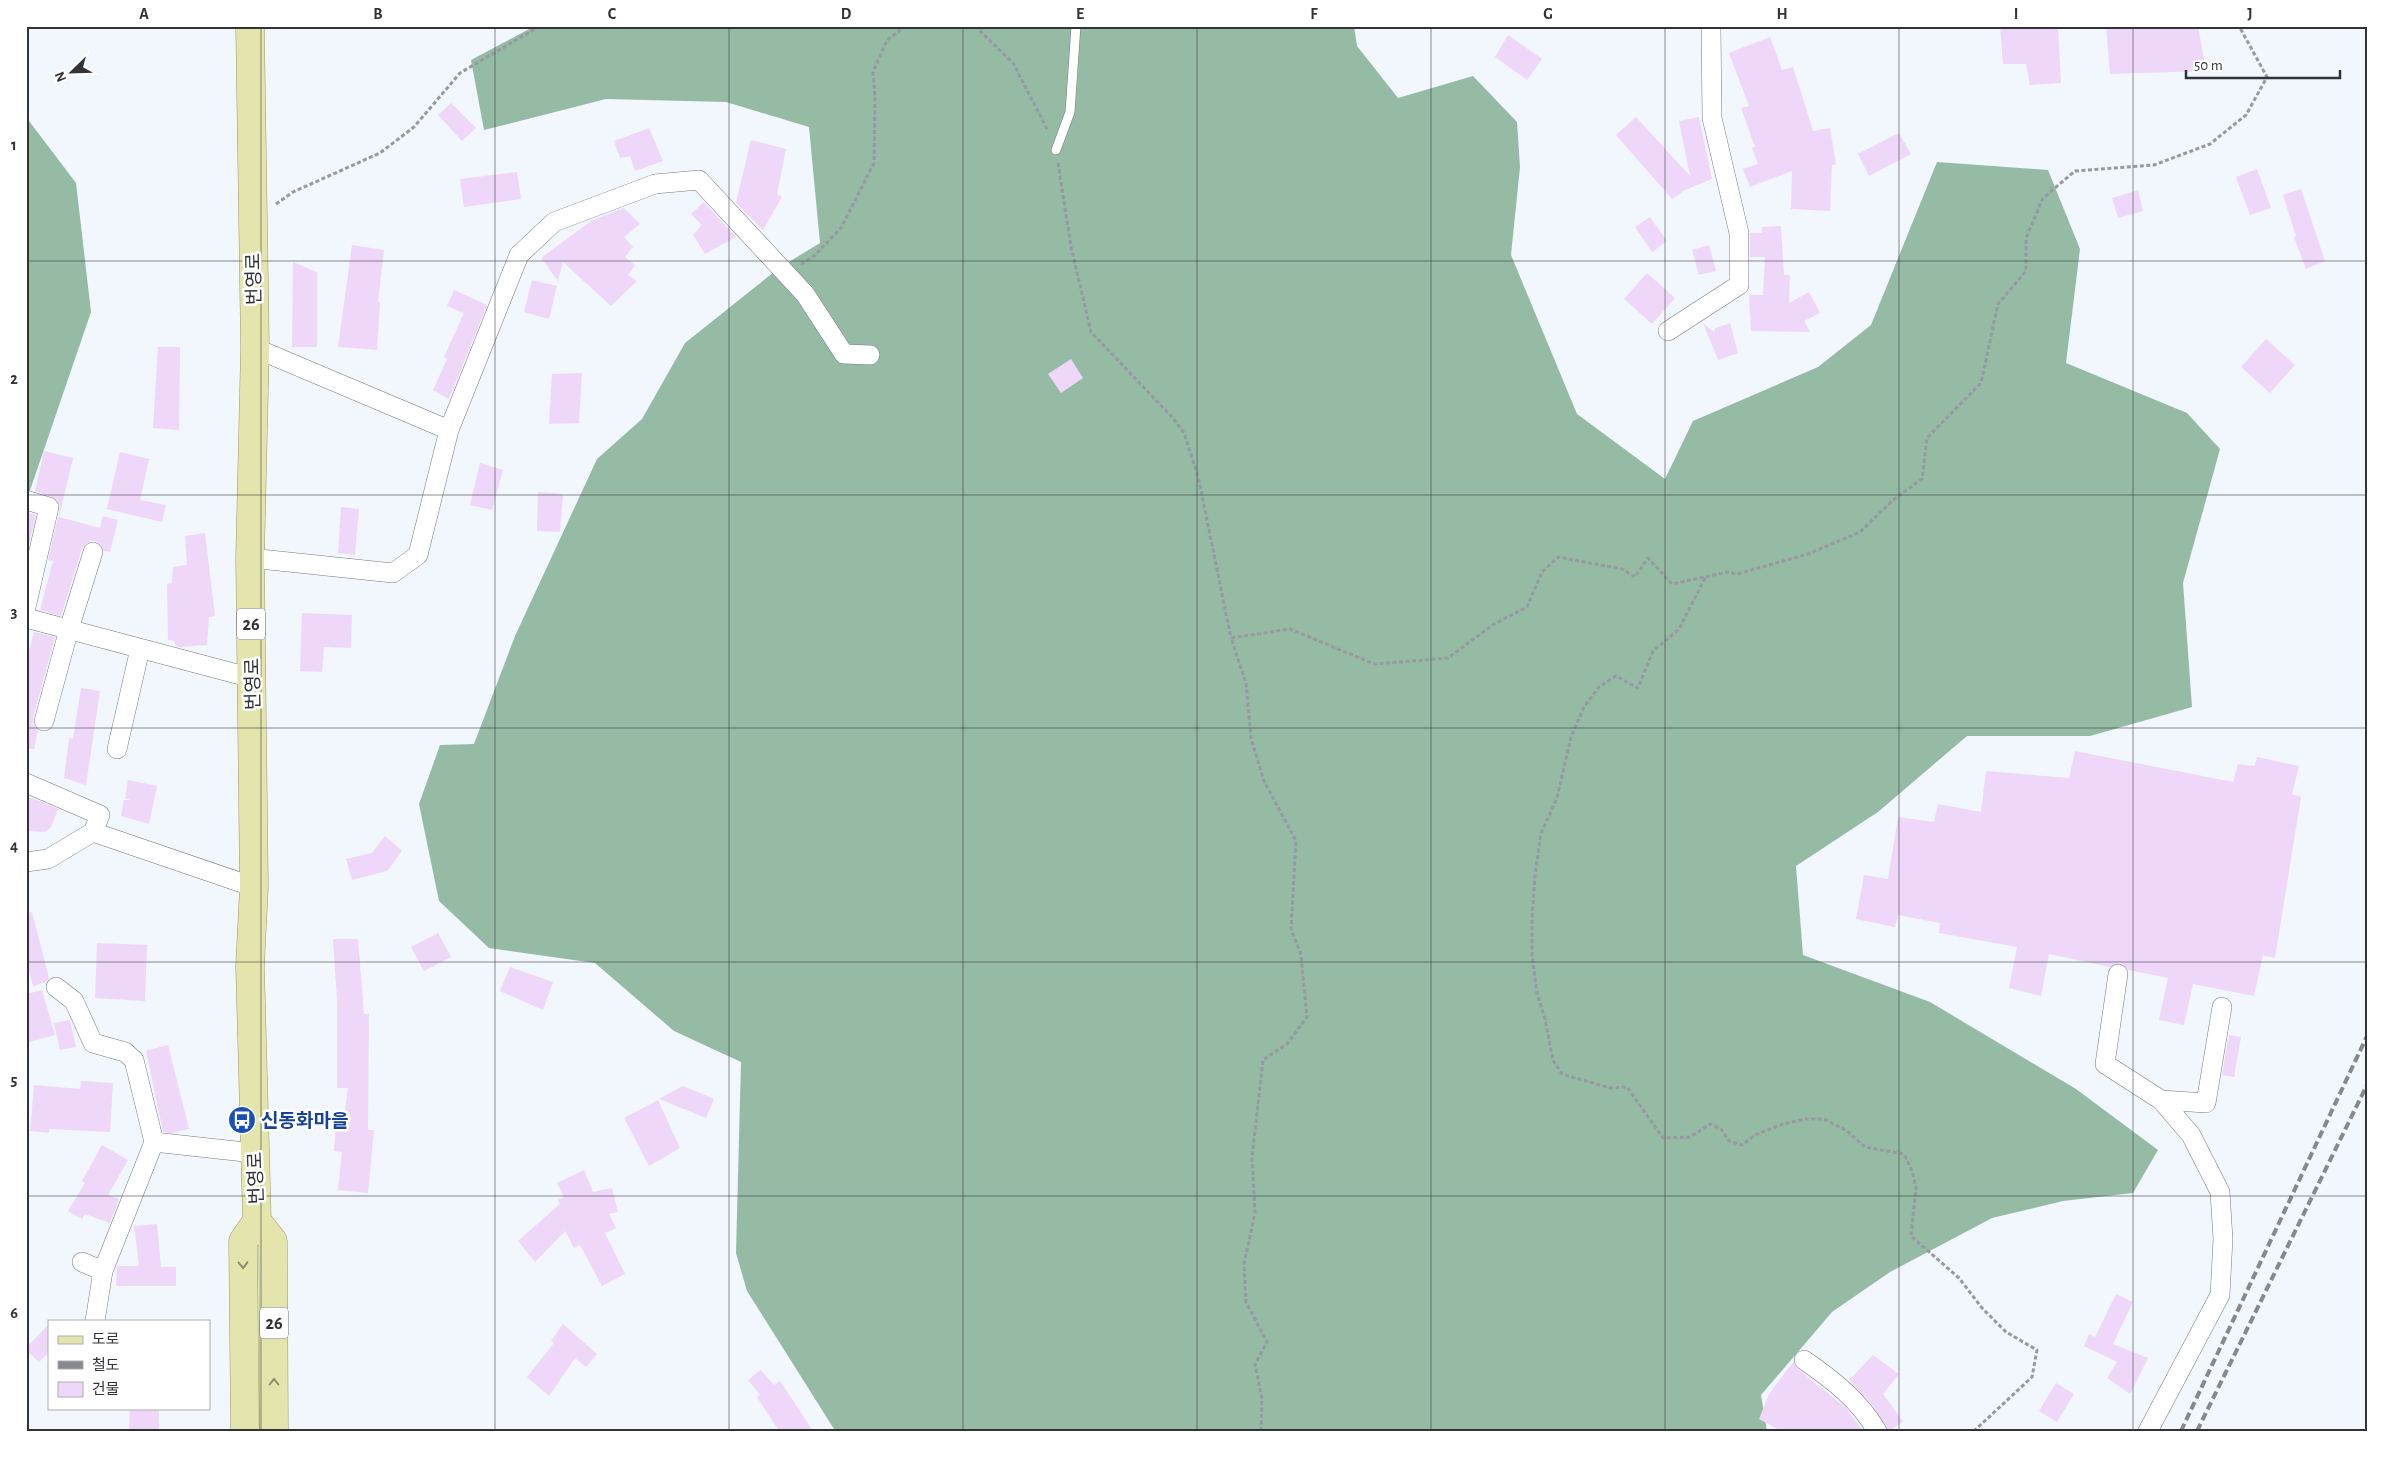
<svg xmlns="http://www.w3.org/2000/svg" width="2394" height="1457" viewBox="0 0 2394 1457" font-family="'Alegreya Sans','Noto Sans KR',sans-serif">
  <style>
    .forest { fill: #95bba5 }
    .building { fill: #efd7f9 }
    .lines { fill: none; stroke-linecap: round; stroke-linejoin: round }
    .service-casing { stroke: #767982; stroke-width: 10 }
    .minor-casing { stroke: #767982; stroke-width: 20 }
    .primary-casing { stroke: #999b5f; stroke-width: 29 }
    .path { stroke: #96999f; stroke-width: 3; stroke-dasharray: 4 2.5; stroke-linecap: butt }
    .service { stroke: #fff; stroke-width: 9 }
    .minor { stroke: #fff; stroke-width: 19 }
    .primary { stroke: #e3e5ac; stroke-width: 28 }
    .rail { stroke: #85888d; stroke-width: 4; stroke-dasharray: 8 4; stroke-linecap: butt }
    .oneway { stroke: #8a8c72 }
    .grid { fill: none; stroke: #323337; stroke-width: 1; stroke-opacity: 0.55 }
    .labels { text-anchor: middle; stroke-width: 5; stroke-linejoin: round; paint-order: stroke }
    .shield { fill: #fff; stroke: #707073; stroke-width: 1 }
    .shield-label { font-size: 18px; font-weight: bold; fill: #323337 }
    .street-label { font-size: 19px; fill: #323337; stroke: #fff }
    .transit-label { font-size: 19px; font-weight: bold; fill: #164399; stroke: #fff; text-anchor: start }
    .neatline { fill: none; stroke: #323337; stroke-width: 2 }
    .grid-label { font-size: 16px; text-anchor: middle; font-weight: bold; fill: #323337 }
  </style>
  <rect width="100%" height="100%" fill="#f2f6fd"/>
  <path class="forest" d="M535,26H1354L1357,46L1398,98L1473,76L1517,122L1520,167L1511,255L1577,414L1665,479L1693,421L1818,367L1871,325L1937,162L2048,170L2080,249L2066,363L2187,413L2220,449L2183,583L2192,707L2090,736H1967L1878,812L1796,866L1803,955L1930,1002L2076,1089L2158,1150L2133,1193L2063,1201L1992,1218L1890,1272L1832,1312L1761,1395L1767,1431H832L834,1429L747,1291L736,1253L741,1062L674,1031L595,963L489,948L439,901L419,804L440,745L474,744L515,636L597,459L642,419L685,343L779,268L820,243L809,127L726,102L606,99L484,130L471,60Z
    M26,117L76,183L91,312L26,502Z"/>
  <path class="building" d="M2000,26H2058L2061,83L2030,85L2026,64H2003Z
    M2106,26H2198L2206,71L2110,74Z
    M1508,35L1542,59L1527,80L1495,57Z
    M1770,37L1782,70L1793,67L1813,131L1830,128L1836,164L1832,165L1830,211L1791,209L1792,171L1750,187L1743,169L1758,164L1752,148L1755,147L1741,108L1749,106L1729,53Z
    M451,103L476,128L462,141L438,115Z
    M1636,117L1690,176L1679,121L1699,117L1712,179L1685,190L1672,199L1616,135Z
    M649,128L663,161L635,171L630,156L620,158L614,141Z
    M1899,133L1911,154L1869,176L1858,154Z
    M751,140L786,149L777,194L782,197L763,230L736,203Z
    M2257,169L2271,208L2250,215L2236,177Z
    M517,172L521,199L464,207L460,179Z
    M2301,189L2325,261L2306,269L2294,237L2296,236L2283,195Z
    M2138,190L2143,211L2118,218L2112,198Z
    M704,202L736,237L705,254L693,235L702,225L691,214Z
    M624,208L640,224L624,237L633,247L625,257L635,265L628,275L637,281L611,306L563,262L558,281L541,258L591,221Z
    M1650,217L1667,241L1652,252L1635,227Z
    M1781,226L1784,275H1790L1789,303L1809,292L1820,313L1804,321L1810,332L1751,331L1749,295H1763L1765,257H1750V233H1762V227Z
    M352,245L384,250L378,302L380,303L377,350L338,347Z
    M1709,245L1716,271L1699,275L1692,250Z
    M293,262L317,272V347H292Z
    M1647,273L1675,298L1652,324L1624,299Z
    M532,280L557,286L549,319L524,312Z
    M454,290L487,305L449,399L433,390L447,359L444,357L464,313L447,306Z
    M1703,323L1715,333L1714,329L1730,323L1738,353L1718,360Z
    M2266,339L2295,365L2270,393L2241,367Z
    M158,347H180L179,430L153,428Z
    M1071,359L1083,378L1061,393L1048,374Z
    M582,373L579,423L549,424L552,374Z
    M44,451L73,458L59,517L100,528L103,516L118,520L110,552L104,551L102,545L96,541H90L82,548L61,616L40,610L53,561L48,560L60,509L57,499L35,491Z
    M120,452L149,459L140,500L166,505L162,522L107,509Z
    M480,463L503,470L492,510L470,505Z
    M538,492L563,494L560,532L537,531Z
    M341,507L359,509L355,555L338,553Z
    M26,512L36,515L27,554H26Z
    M205,533L215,616L209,617L207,645L179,647L176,646L174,641L168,640L167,584L172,583L173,567L187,565L185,536Z
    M302,613L352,615L351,648L324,647L322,672L300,671Z
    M34,632L55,637L33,718V724L38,730L34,749L26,748V662Z
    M81,688L100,691L86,785L64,778L69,738L73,739Z
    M2075,751L2233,782L2238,764L2255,766L2257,757L2299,766L2292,794L2301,797L2275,958L2263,955L2254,996L2193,984L2184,1025L2159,1020L2168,978L2129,970L2120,963L2110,967L2049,954L2041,996L2009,988L2017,947L1939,933L1940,923L1898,915L1895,927L1856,919L1864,875L1888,879L1898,817L1934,822L1938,804L1981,812L1986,771L2069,778Z
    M128,780L157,786L149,824L121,816L124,800H131L125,798Z
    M26,798H32L58,809L51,827L45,832L26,831Z
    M385,836L402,851L387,871L352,880L346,859L372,853Z
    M32,912L49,978L46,982L33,986L26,958V913Z
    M438,933L451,957L424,971L411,947Z
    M333,939H358L364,1014H369L368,1130H374L368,1193L338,1190L342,1152L334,1151L336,1125L343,1126L348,1088H337V1000Z
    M97,943L147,945L145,1001L95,998Z
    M510,967L553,982L543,1010L500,991Z
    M42,990L55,1035L26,1043V994Z
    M70,1020L76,1047L60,1050L54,1023Z
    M2229,1035L2241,1037L2234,1077L2222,1075Z
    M168,1045L189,1129L172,1133L163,1132L146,1051Z
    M81,1081L113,1083L110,1132L49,1129V1133L30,1131L34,1085L80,1089Z
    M683,1086L714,1099L706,1118L659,1099Z
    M658,1100L680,1148L649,1166L624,1118Z
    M102,1145L128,1160L108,1195L119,1199L110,1223L85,1214L82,1219L68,1211L85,1183L82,1181Z
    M584,1170L593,1192L612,1188L618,1212L609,1214L616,1228L605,1233L625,1274L602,1286L580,1245L574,1248L565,1231L535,1262L518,1241L560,1204L558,1200L564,1197L557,1183Z
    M157,1224L161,1267H176V1286H116L117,1266H139L134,1226Z
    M2116,1294L2133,1302L2113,1344L2148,1358L2130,1394L2107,1378L2117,1362L2084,1346L2089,1334L2095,1337Z
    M49,1324V1352L39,1362L26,1350V1348Z
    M563,1324L597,1354L586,1367L575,1358L549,1396L527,1377L554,1343L551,1341Z
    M1873,1355L1899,1374L1883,1394L1903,1421L1890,1431H1888L1871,1403L1849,1380Z
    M1793,1362L1798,1369L1846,1408L1863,1431H1781L1759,1419L1769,1394Z
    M761,1370L774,1385L780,1381L813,1431H779L757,1397L760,1395L748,1380Z
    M2056,1383L2074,1394L2057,1422L2039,1411Z
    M130,1408H159V1431H129Z"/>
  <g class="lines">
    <g class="service-casing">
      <path id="service" d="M1056,150L1070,112L1076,26"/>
    </g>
    <g class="minor-casing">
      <path id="minor" d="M1668,331L1739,285V233L1712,118L1711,26
        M255,348L449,430
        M26,500L49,507L26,607
        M250,558L393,573L418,555L449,430L519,255L554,222L655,184L699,180L805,294L844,354L870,355
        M26,618L252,678
        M44,721L69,629L93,552
        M117,749L140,649
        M26,783L100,815L93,832L254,887
        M26,862L48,859L93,832
        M2118,974L2105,1064L2161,1100
        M56,987L74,1001L93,1043L125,1052L134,1060L154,1142
        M82,1262L103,1271
        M95,1321L103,1271L154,1142L254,1153
        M1804,1360C1833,1380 1859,1400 1877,1431
        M2148,1431L2220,1295L2223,1239L2220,1192L2191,1135L2161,1100L2206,1103L2222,1007"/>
    </g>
    <g class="primary-casing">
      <path id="primary" d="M257,1221L273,1241L274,1431
        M245,1431L243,1241L257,1221L250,966L254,887L250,558L255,348L250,26"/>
    </g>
    <path class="path" d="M975,26L1013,63L1048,131
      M1058,163L1071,247L1091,332L1172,417L1184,433L1198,476L1231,638
      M276,204L293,192L380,153L414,127L460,73L540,26
      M801,264L814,256L841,228L874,163L875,96L873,72L887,40L906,26
      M1705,578L1679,629L1653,651L1638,688L1616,676L1599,687L1584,707L1571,737L1557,798L1541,833L1535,875L1532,919V956L1537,993L1545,1019L1553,1060L1562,1074L1610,1088L1627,1087L1663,1138L1690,1137L1710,1124L1721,1129L1729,1141L1742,1145L1755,1135L1783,1124L1806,1119H1824L1847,1131L1865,1147L1904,1154L1912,1171L1916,1188L1911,1236L1959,1278L1982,1308L2006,1332L2037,1350L2032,1377L1974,1431
      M1261,1431L1262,1399L1255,1364L1267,1342L1246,1302L1244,1264L1255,1213L1252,1157L1263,1060L1287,1044L1307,1017L1301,955L1291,929L1296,841L1264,781L1251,738L1246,683L1231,638L1290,629L1374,664L1448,658L1494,624L1527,607L1542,572L1558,557L1622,569L1635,577L1648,558L1672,584L1728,572L1737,574L1808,554L1860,532L1893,500L1922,479L1927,438L1981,383L1998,304L2026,271V238L2043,198L2075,171L2154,165L2210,144L2246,115L2267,77L2239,26"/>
    <use href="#service" class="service"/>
    <use href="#minor" class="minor"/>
    <use href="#primary" class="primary"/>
    <path class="rail" d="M2181,1431L2368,1034
      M2197,1431L2368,1083"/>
  </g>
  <defs><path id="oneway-chevron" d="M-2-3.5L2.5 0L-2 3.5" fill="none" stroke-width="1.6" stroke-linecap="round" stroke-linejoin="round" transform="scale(1.25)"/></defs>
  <g class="oneway">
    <use href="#oneway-chevron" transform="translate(243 1265) rotate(89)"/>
    <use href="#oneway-chevron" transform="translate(274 1382) rotate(-90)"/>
  </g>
  <path class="grid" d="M261,26V1431M495,26V1431M729,26V1431M963,26V1431M1197,26V1431M1431,26V1431M1665,26V1431M1899,26V1431M2133,26V1431M26,261H2368M26,495H2368M26,728H2368M26,962H2368M26,1196H2368"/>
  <defs>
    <g id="bus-disc" transform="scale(1.4375)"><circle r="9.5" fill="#1a4fb4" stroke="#fff"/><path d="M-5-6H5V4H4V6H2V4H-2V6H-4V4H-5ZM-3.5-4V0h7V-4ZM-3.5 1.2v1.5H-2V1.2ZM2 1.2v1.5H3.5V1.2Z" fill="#fff"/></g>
  </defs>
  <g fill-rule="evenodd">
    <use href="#bus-disc" x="242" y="1120"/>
  </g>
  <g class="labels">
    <g class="shield">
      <rect x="237" y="608.5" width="28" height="31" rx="4"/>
      <rect x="260" y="1307.5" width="28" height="31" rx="4"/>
    </g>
    <g class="shield-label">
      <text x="251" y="630">26</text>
      <text x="274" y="1329">26</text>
    </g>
    <g class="street-label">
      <text transform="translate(253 279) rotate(-91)" y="7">번영로</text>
      <text transform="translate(252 684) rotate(-91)" y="7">번영로</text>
      <text transform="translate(255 1178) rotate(-92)" y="7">번영로</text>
    </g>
    <g class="transit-label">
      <text x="261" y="1127">신동화마을</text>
    </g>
  </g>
  <rect width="2394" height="1457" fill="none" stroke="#ffffff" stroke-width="55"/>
  <rect x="48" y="1320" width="162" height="90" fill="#ffffff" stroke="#adadaf"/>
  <rect x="58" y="1336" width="25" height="8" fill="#e3e5ac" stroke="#adadaf"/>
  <text x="92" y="1344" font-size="15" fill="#323337">도로</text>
  <rect x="58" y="1361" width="25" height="8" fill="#85888d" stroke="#adadaf"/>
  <text x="92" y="1370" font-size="15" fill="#323337">철도</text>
  <rect x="58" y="1382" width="25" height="15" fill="#efd7f9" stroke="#adadaf"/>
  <text x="92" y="1394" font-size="15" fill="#323337">건물</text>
  <g transform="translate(72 72) rotate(247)" stroke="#ffffff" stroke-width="4" paint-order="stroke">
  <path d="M0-4L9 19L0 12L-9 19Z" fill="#323337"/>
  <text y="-8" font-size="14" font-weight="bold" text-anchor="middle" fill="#323337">N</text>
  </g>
  <path d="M2186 70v8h154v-8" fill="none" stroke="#323337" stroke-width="2.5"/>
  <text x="2194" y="70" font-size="15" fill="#323337" stroke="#ffffff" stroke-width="4" paint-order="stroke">50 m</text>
  <rect x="28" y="28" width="2338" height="1402" class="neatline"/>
  <g class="grid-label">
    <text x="144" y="19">A</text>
    <text x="378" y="19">B</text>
    <text x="612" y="19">C</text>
    <text x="846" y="19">D</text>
    <text x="1080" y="19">E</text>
    <text x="1314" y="19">F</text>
    <text x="1548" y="19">G</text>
    <text x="1782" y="19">H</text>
    <text x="2016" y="19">I</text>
    <text x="2250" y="19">J</text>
    <text x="14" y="150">1</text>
    <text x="14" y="384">2</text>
    <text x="14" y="617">3</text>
    <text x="14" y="851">4</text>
    <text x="14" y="1085">5</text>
    <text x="14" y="1318">6</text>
  </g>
</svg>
